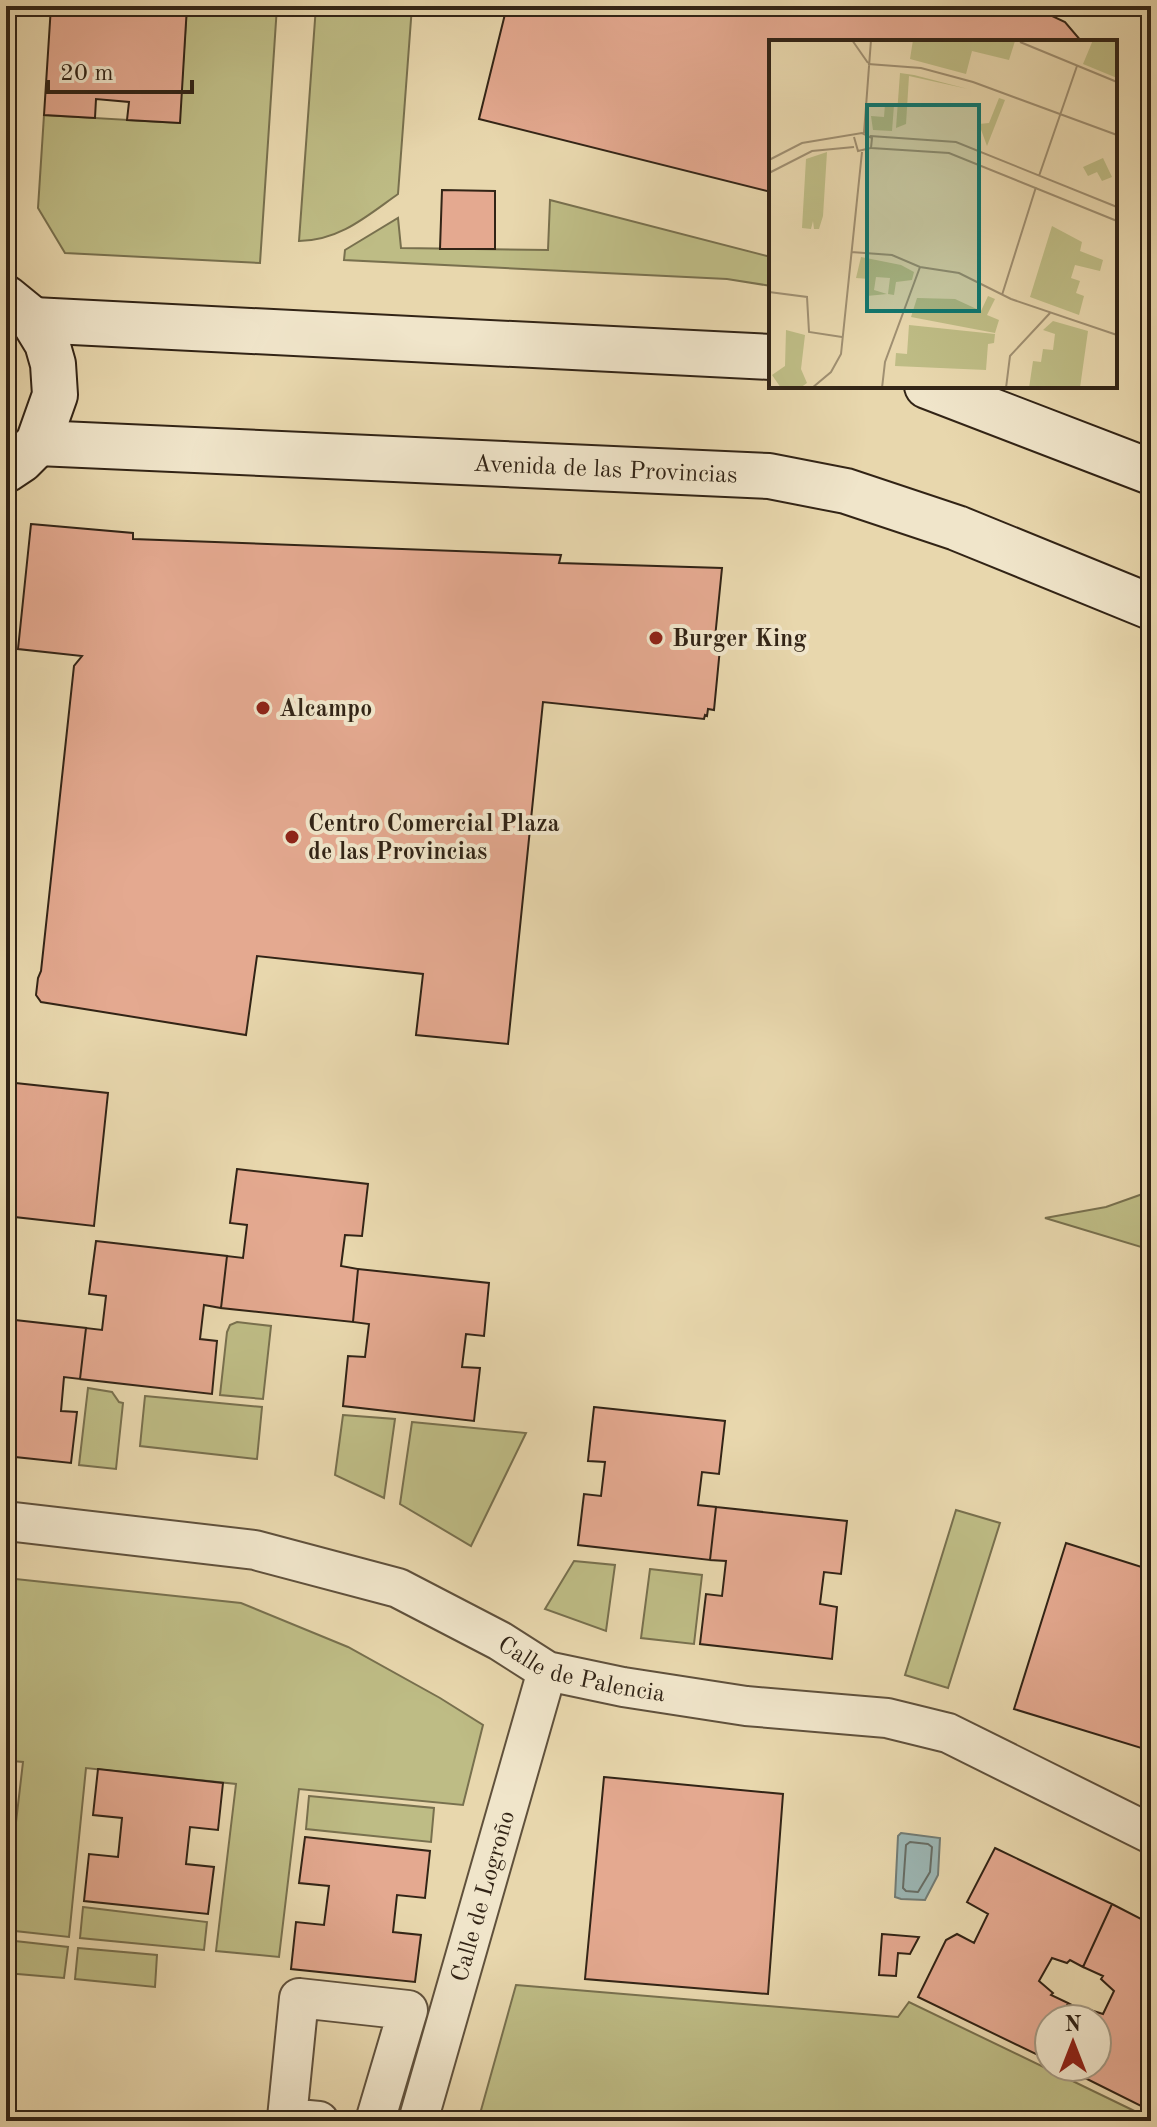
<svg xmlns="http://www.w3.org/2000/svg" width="1157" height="2127" viewBox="0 0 1157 2127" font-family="'Old Standard TT',serif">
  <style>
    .green { fill: #bebc85; stroke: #78704e; stroke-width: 2 }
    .water { fill: #9cb7b5; stroke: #727c75; stroke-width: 2 }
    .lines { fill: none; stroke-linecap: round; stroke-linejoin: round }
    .shore { stroke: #676e66; stroke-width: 2 }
    .building { fill: #e4a990; stroke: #322416; stroke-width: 2 }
    .street-casing { stroke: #60513c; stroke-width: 42 }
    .secondary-casing { stroke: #322416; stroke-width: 48 }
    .street { stroke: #f0e5ca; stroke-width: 38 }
    .secondary { stroke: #f0e5ca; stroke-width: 44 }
    .poi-dot { fill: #8f2418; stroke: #f0e5ca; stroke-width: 3 }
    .labels { text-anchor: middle; stroke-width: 8; stroke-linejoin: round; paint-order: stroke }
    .street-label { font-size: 24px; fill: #322416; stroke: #f0e5ca }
    .poi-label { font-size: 24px; font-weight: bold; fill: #322416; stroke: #f0e5ca; text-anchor: start }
    .inset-road { fill: none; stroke: #9f8f71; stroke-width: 2 }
    .view { fill: #0f766e; fill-opacity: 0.15; stroke: #0f766e; stroke-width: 4 }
    .inset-edge { fill: none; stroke: #322416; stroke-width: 4 }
  </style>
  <rect width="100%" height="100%" fill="#e8d7ad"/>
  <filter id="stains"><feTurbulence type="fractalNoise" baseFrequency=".0025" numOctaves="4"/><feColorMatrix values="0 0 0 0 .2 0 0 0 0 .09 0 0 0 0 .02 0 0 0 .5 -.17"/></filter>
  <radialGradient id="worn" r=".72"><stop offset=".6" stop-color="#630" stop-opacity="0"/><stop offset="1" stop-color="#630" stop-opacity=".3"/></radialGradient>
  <path class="green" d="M187,6H277L260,263L65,253L38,208L44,115L179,123Z
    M316,6H412L398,194C367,216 339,241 299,241Z
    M550,200L771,257V286L727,279L344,260L345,250L398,218L401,248L548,250Z
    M1151,1191V1250L1045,1218L1106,1207Z
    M237,1322L271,1326L263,1399L220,1395L227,1332L230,1325Z
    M88,1388L112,1392L119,1402L123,1403L116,1469L79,1465Z
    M145,1396L262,1407L257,1459L140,1446Z
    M343,1415L395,1419L384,1498L335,1475Z
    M412,1422L526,1433L471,1546L400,1504Z
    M956,1510L1000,1523L948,1688L905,1675Z
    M574,1561L615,1565L606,1631L545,1609Z
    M650,1569L702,1575L694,1644L641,1638Z
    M6,1578L241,1603L348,1647L440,1698L483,1725L463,1805L299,1789L279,1957L216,1951L236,1784L86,1768L69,1937L6,1930V1908L23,1762L13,1761L8,1796H6Z
    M309,1796L434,1808L431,1842L306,1829Z
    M83,1907L207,1922L204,1950L80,1938Z
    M6,1940L68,1947L64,1978L6,1973Z
    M78,1948L157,1955L155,1987L75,1979Z
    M516,1985L898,2017L909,2002L1151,2119V2121H478Z"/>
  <path class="water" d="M901,1833L940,1838L938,1875L925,1900L901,1899L895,1897L898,1836Z"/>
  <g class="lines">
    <path class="shore" d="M910,1842L928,1844L932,1847L930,1872L918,1892L906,1891L903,1888L906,1845Z"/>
  </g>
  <path class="building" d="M51,6H187L180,123L127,120L129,102L96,99L95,118L44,115Z
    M507,6H1031L1065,22L1082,42H771V192L479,119Z
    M442,190L495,191V249H440Z
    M31,524L133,533V539L561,555L559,563L722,568L715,638H721L714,710L708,709L707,716L705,715L704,719L543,702L508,1044L416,1035L423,974L257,956L246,1035L41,1002L36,995L38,978L41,971L74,666L82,656L18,649Z
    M6,1082L108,1093L94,1226L6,1216Z
    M237,1169L368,1184L362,1236L345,1235L341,1266L358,1269L353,1322L221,1308L227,1256L243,1258L247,1225L230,1223Z
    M96,1241L227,1256L221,1308L204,1305L200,1339L217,1341L212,1394L80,1379L86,1328L102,1330L106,1296L89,1294Z
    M358,1269L489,1283L484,1336L466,1334L462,1367L480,1368L474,1421L343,1406L348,1356L365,1357L369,1324L353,1322Z
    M6,1319L86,1328L80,1379L64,1377L61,1411L77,1412L71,1463L6,1456Z
    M594,1407L725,1421L719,1474L702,1472L698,1505L716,1507L710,1560L578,1545L584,1494L601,1496L605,1462L588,1461Z
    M716,1507L847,1521L841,1574L824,1572L820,1604L837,1607L832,1659L700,1644L706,1594L722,1596L726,1561L710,1560Z
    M1066,1543L1151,1570V1751L1014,1709Z
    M98,1769L223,1783L218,1830L190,1827L186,1864L214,1867L208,1914L84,1901L89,1854L118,1857L122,1818L93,1815Z
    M604,1777L783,1794L768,1994L585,1979Z
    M305,1837L430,1851L425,1898L397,1895L393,1932L421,1935L415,1982L291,1969L296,1922L324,1925L329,1886L299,1883Z
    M995,1848L1112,1904L1083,1967L1070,1960L1067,1963L1052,1958L1039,1981L1053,1993L1051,1995L1068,2003L1060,2019H1049V2039L1040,2056L918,1997L946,1940L957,1934L974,1943L988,1914L967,1902Z
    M1112,1904L1151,1924V2111L1063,2067H1097V2019H1060L1068,2003L1086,2012L1087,2009L1103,2014L1114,1991L1101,1979L1103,1976L1083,1967Z
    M882,1934L919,1937L910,1954L898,1953L896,1976L879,1975Z"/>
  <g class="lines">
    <g class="street-casing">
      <g id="street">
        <path id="s1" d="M6,1521L255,1550L398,1588L500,1641L547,1671L623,1687L746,1706L887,1718L948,1733L1151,1834"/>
        <path d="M319,2121L287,2118L299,1998L408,2010L375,2121"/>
        <path id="s2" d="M418,2121L547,1671"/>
      </g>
    </g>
    <g class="secondary-casing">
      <g id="secondary">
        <path d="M6,298L33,320L47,343L53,364L55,395L38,443L21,460L6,470"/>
        <path d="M33,320L771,357"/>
        <path d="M927,386L1151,472"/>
        <path id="s3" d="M38,443L769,476L846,491L957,528L1151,607"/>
      </g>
    </g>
    <use href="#street" class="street"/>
    <use href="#secondary" class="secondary"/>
  </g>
  <g class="poi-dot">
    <circle cx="656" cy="638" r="8"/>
    <circle cx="263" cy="708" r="8"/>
    <circle cx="292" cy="837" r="8"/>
  </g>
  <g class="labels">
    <g class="street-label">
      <text dy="8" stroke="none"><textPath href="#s3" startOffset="568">Avenida de las Provincias</textPath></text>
      <text dy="8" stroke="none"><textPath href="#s1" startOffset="602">Calle de Palencia</textPath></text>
      <text dy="8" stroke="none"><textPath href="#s2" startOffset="234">Calle de Logroño</textPath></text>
    </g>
    <g class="poi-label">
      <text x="672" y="646">Burger King</text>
      <text x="279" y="716">Alcampo</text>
      <text x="308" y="831">Centro Comercial Plaza<tspan x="308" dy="28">de las Provincias</tspan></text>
    </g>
  </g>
  <g transform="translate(769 40)">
    <rect width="348" height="348" fill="#e8d7ad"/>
    <path d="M144,0H240L246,1L240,20L203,11L197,34L141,19ZM324,0H348V38L314,24ZM131,33L145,35L199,49L140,36L137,84L127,88ZM230,58L236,60L218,106L210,84L220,83ZM116,64L125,65L123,91L104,90L102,76L115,77ZM58,112L54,176L50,189H45L44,181L42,189L33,188L37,119ZM334,118L343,137L333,141L328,132L319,136L314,127ZM283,186L313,202L311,211L334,220L331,231L306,225L302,238L311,241L307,253L315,256L310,275L261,257ZM92,217L132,225L145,232L143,240L127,242L125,255L119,254L121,238L107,237L105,250L118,254L98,256L100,239L87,238ZM219,256L226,259L218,275L230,280L226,293L142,277L148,258L186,259L212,271ZM284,281L319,291L311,348H260L264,321L272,322L274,309L284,310L286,294L274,290ZM140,285L226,294L225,303L219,304L217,330L126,326L127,313L138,314ZM17,290L36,295L32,329L38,343L31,348H12L3,335L16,326Z" fill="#bebc85"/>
    <path class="inset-road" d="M83,0L99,23M251,2L348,42M99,24L152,28L204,42L348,95M95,93L102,0M101,96L187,102L348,167M102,108L180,113L348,181M0,120L33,103L93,93L103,98L102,108L89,111L85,97M0,133L43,111L85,107M270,136L308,26M82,212L123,215L151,227L190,233L242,259L348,295M0,252L38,257L40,292L73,297M233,255L267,147M43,348L62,332L72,314L93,112M113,348L116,322L151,227M237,348L241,316L281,273"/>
    <path class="view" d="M98,65H210V271H98Z"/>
    <rect width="348" height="348" class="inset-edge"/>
  </g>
  <rect width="1157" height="2127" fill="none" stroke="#e8d7ad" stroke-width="32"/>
  <rect x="8" y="8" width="1141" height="2111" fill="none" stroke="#322416" stroke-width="4"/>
  <rect x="16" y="16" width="1125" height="2095" fill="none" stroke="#322416" stroke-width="2"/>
  <g transform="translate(1073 2043)"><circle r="38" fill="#f0e5ca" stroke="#a49882" stroke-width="2"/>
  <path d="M0-6L14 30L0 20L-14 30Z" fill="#8f2418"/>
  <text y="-12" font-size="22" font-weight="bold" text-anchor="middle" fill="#322416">N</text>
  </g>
  <path d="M48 80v12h144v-12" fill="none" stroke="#322416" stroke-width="4"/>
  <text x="60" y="80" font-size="24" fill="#322416" stroke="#f0e5ca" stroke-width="6" paint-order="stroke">20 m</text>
  <rect width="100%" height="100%" filter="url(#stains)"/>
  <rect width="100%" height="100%" fill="url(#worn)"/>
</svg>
